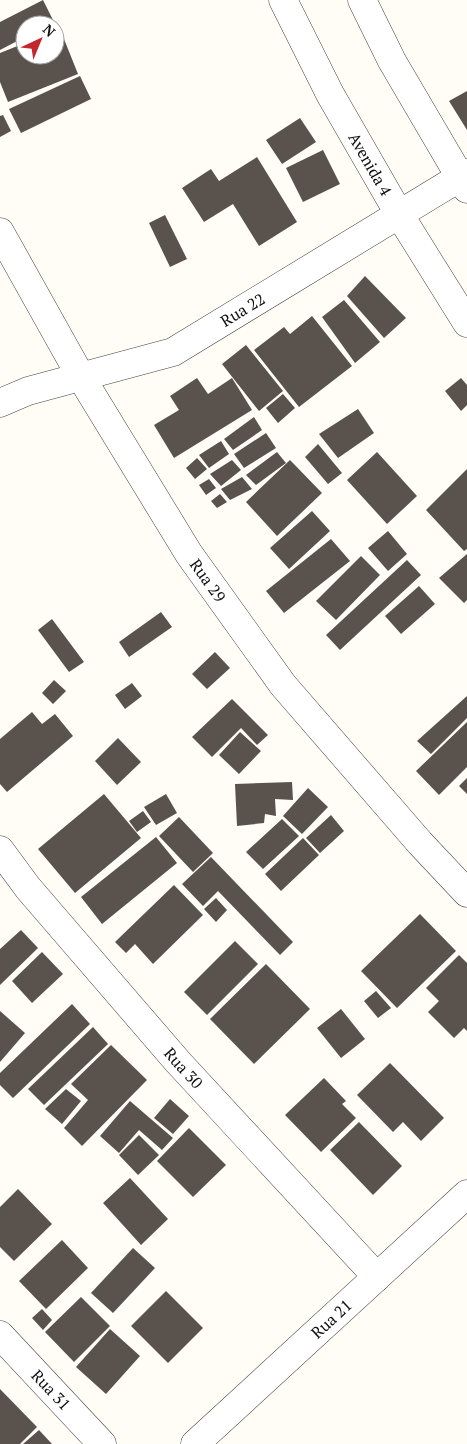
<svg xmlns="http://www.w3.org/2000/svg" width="467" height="1444" viewBox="0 0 467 1444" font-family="'PT Serif',serif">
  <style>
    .building { fill: #5a524d }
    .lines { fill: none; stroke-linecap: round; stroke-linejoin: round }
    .minor-casing { stroke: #444; stroke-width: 29 }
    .minor { stroke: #fff; stroke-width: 28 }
    .labels { text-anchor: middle; stroke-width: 5; stroke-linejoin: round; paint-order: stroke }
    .street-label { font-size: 16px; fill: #111; stroke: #fff }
  </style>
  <rect width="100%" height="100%" fill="#fffdf5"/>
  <path class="building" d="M43,0L54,22L49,25H25V37L0,50V22Z
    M60,29L78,74L8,102L0,82V53L25,43V55H55V31Z
    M80,76L91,99L21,133L9,109Z
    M467,91V130L449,101Z
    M3,115L11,131L0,137V116Z
    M300,118L316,142L282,164L266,140Z
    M323,150L340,184L303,202L286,168Z
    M257,157L297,222L259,246L233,204L204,222L182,188L211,169L219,181Z
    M165,215L187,259L170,267L149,223Z
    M365,276L406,318L384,338L347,296Z
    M344,300L380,342L355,363L322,317Z
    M312,316L352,366L299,407L254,350L284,327L290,334Z
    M246,345L283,391L259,411L222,364Z
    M197,378L208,394L232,378L252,410L174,458L154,425L179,410L170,396Z
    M461,378L467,385V405L461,411L445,391Z
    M283,394L295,408L278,423L266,408Z
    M358,409L374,433L338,458L319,434Z
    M254,417L262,430L233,450L224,439Z
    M266,433L276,448L244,468L234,454Z
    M221,441L229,454L209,468L199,455Z
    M318,444L342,473L328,484L305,457Z
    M277,452L286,463L256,485L246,475Z
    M377,452L417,496L387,524L347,480Z
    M197,458L207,469L195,479L186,468Z
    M232,460L241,470L221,486L210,474Z
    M290,460L322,493L277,536L246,502Z
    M467,469V549L464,551L426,510Z
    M242,477L252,489L230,500L221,489Z
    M209,479L216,488L206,495L199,485Z
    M220,494L227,502L217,508L211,501Z
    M312,511L330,531L289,569L270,548Z
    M388,531L407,554L388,571L368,548Z
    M331,539L350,561L284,613L266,591Z
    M467,554V600L464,603L439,578Z
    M361,556L380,575L336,620L316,601Z
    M407,560L421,575L340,650L326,635Z
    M419,586L435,604L401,634L385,616Z
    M161,612L172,627L129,657L119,642Z
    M52,619L84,662L69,672L38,630Z
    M215,652L230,668L207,689L192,674Z
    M54,680L66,691L53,704L42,693Z
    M132,683L142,696L125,709L115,695Z
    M467,696V718L431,754L417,741Z
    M232,699L268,735L257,745L241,728L212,757L192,737Z
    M32,712L42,724L55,714L73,736L7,792L0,784V739Z
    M467,722V767L439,795L416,771Z
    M240,732L261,751L239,774L219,755Z
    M118,738L141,762L117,785L95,761Z
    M467,778V794L459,786Z
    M292,782L293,800L275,799L276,816L265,814L264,823L237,826L235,784Z
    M308,788L328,807L302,834L283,816Z
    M104,794L141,838L75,893L38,849Z
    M166,794L177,813L156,825L144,807Z
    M143,811L151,822L137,832L129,821Z
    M331,815L344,831L320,853L306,838Z
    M179,817L213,853L193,872L159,836Z
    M282,819L299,836L263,869L246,852Z
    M156,837L177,863L102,924L81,897Z
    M303,838L319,855L281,891L265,874Z
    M211,857L293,942L280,955L218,891L203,906L182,884Z
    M174,885L203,915L153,964L135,944L126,953L115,942Z
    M216,898L227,910L216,922L204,909Z
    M420,914L456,951L397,1008L361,971Z
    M21,930L38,948L0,985V949Z
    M235,941L258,964L207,1015L184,992Z
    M42,952L63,974L32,1003L12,981Z
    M459,955L467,963V1031L464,1028L454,1038L428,1012L439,1001L426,988Z
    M266,964L310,1009L254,1064L210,1019Z
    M376,991L391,1008L378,1018L364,1001Z
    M72,1004L90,1024L13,1098L0,1085V1073Z
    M341,1009L365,1039L341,1058L317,1028Z
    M0,1011L25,1033L0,1062Z
    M93,1027L108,1044L44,1105L28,1089Z
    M111,1045L147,1080L82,1146L64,1128L88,1100L71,1084Z
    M390,1063L444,1118L421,1141L403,1122L393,1132L357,1095Z
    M324,1078L346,1101L342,1104L356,1118L321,1152L285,1115Z
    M66,1089L81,1101L62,1124L45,1109Z
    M170,1099L189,1116L173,1134L154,1118Z
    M130,1101L173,1138L162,1150L139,1130L119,1153L100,1136Z
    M359,1122L402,1166L373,1195L330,1150Z
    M189,1128L226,1165L193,1197L157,1161Z
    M139,1135L159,1155L138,1175L119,1155Z
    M130,1178L168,1219L141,1245L103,1203Z
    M18,1189L52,1224L14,1261L0,1247V1207Z
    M62,1240L88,1268L46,1309L19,1281Z
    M133,1248L155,1268L113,1313L91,1293Z
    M166,1291L203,1328L168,1363L131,1326Z
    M81,1297L110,1326L74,1362L45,1332Z
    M42,1309L52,1320L43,1330L32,1318Z
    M110,1329L140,1356L106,1394L76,1367Z
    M0,1389L37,1427L20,1444H0Z
    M39,1430L52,1444H23Z"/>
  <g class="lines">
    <g class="minor-casing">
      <g id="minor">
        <path id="s1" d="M283,0L330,94L399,214L467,323"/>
        <path d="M362,0L392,61L467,189"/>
        <path id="s2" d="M0,232L81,377L189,554L283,685L420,843L467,893"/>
        <path id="s3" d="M0,403L28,391L173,352L467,173"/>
        <path id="s4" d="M0,850L28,888L178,1062L377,1277"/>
        <path id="s5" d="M0,1335L102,1444"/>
        <path id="s6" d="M195,1444L467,1194"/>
      </g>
    </g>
    <use href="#minor" class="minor"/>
  </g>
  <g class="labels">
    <g class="street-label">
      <text dy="6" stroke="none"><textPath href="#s1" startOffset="186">Avenida 4</textPath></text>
      <text dy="6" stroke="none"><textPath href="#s3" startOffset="262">Rua 22</textPath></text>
      <text dy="6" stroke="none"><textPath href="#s2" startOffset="406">Rua 29</textPath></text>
      <text dy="6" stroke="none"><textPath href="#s4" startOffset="285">Rua 30</textPath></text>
      <text dy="6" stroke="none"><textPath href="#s6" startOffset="185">Rua 21</textPath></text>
      <text dy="6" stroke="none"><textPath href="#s5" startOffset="75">Rua 31</textPath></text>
    </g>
  </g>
  <g transform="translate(40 40) rotate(44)"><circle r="24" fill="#ffffff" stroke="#a0a0a0"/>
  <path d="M0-4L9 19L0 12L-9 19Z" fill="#c4262e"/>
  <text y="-8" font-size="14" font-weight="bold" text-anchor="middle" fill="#111111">N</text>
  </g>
</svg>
